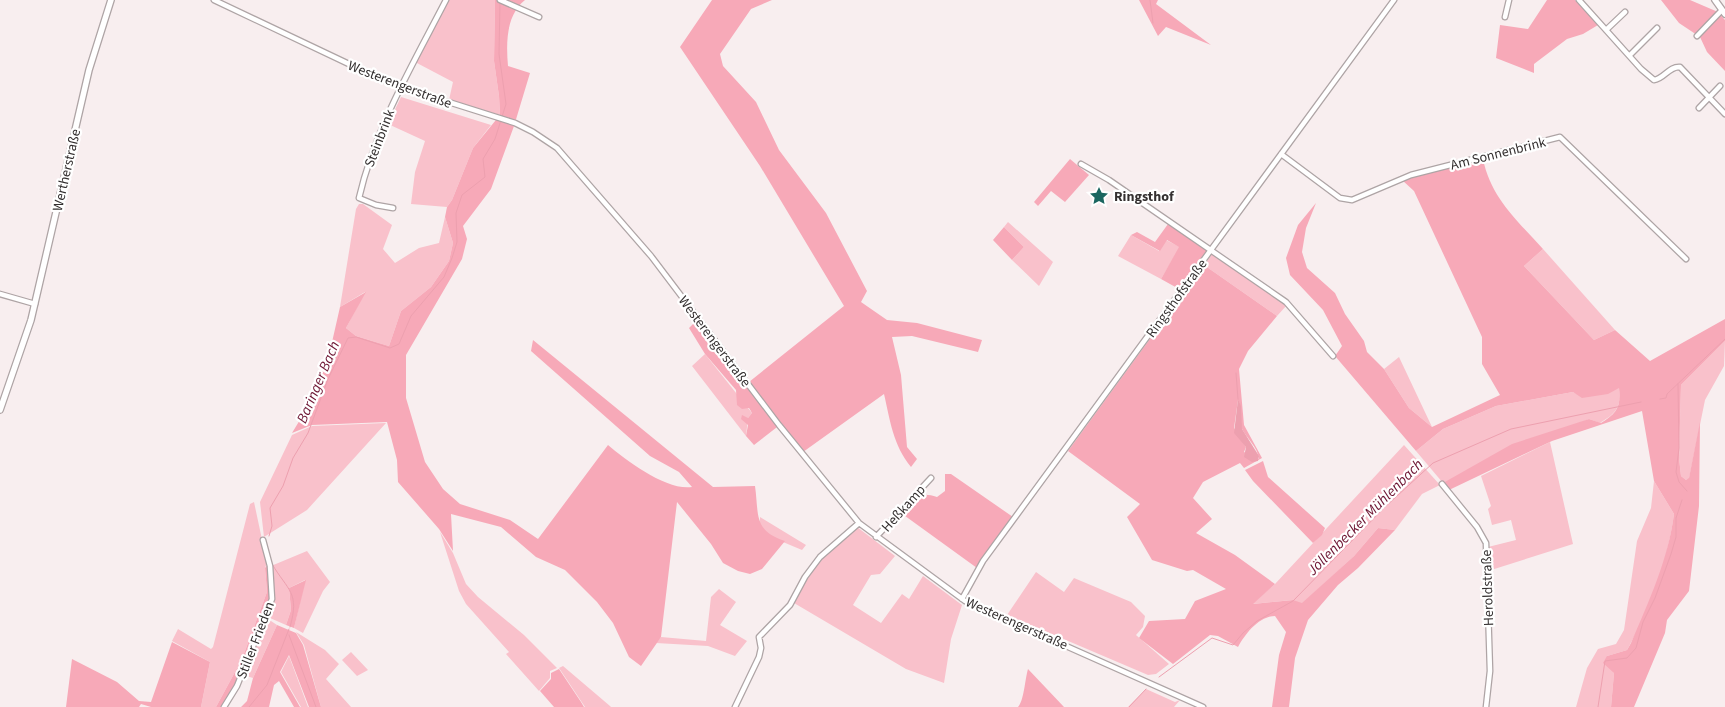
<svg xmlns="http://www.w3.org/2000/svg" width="1725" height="707" viewBox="0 0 1725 707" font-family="'Source Sans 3',sans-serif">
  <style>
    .green { fill: #f9c1cb }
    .forest { fill: #f7a9b8; fill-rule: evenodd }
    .water { fill: #eda0af }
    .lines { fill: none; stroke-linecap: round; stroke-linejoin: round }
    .stream { stroke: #eda0af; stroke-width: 1 }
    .street-casing { stroke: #aea4a5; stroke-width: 7 }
    .secondary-casing { stroke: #aea4a5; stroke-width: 8 }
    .street { stroke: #fff; stroke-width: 4.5 }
    .secondary { stroke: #fff; stroke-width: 5.5 }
    .labels { text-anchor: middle; stroke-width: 4.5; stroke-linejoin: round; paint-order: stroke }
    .street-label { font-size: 14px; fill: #343030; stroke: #fff }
    .poi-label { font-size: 14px; font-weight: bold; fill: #343030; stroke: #fff; text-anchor: start }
    .water-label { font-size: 15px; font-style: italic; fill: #6c1331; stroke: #fff }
  </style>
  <rect width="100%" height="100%" fill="#f8eeef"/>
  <path class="green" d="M448,0H495L494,61L499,96L500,115L449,100L453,82L415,62Z
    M401,97L491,125L473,148L452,200L447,207L411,204L415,172L425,141L388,124Z
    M359,204H363L392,225L383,249L395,263L419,248L439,243L445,217L453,243L449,261L431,287L401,311L389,346L356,336L346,328L365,292L340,307L356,209Z
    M1008,222L1053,262L1039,286L1012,260L1024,247L1004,227Z
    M1131,235L1159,251L1166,240L1180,247L1161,279L1118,256Z
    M1543,249L1615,330L1594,340L1524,266Z
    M1212,254L1287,305L1277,316L1204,265Z
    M1725,341L1724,366L1705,400L1689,479L1686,480L1681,476L1679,458L1681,385Z
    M705,354L752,413L748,418L746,436L692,366Z
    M1399,357L1432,427L1409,408L1384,369Z
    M1619,388C1621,407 1617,413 1600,423L1589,419L1443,483L1416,451L1443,429L1496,406L1573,392L1577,394Z
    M386,423L307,510L264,537L260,502L292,435L312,426Z
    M1550,442L1573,544L1488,571V547L1516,540L1511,520L1492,525L1488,509L1491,506L1481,476Z
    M1404,445L1440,485L1422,494L1395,530L1378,528L1354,556L1302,604L1292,600L1252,604L1275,584Z
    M1654,481L1674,514C1668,560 1650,609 1627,650L1607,656L1614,673L1611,707H1576L1587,668L1598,649L1616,644L1624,630L1637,541L1651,508Z
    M254,502L267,563L265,568L267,592L242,659L216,707H201L210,662L172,641L178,629L211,649L213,647L250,504Z
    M760,517L806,545L802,550L771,537L760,526Z
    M857,527L895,556L880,574L871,575L853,605L881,623L902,594L909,599L923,576L962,605L951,639L944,683L906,669L794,603C812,568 826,551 857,527Z
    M440,532L453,553L466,584L478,597L524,635L557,668L550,671V678L539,691L506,654L509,652L466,604L459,591Z
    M307,551L330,582L323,591L303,633L294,628L305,580L289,588L291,610L286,625L270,618L268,614L274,590L271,566Z
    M1036,572L1064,592L1074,578L1131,602L1145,616L1143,627L1136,635L1169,664L1156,674L1148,675L1007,615Z
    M719,589L736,602L720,625L747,641L735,656L708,646L656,643L661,637L706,641L711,597Z
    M271,621L277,625L253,678L243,675L265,624Z
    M296,632L325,650L339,664L326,679L351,707H321L304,645Z
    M351,652L368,670L357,676L342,660Z
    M289,656L308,707H301L281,672Z
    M563,666L610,706L611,707H585L559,668Z
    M1146,689L1175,702L1180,700L1174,707H1128Z"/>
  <path class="forest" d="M495,0H525C506,15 506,43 508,66L530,73L514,126L491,189L463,226L467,239L462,259L406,355V398L425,462L443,489L460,504L510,520L538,539L608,445C627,461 667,491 692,487L679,472L650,456L531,351L533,340L713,487L755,486C759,514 753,531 785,541L762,569L750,574L738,571L723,563L711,544L677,502L661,637L641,666L629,657L613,623L597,602L565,570L536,557L501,527L451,514L453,551L439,529L398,482L397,460L387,422L312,425L292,433L312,400L317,377L330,351L340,307L366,292L346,328L356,336L389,346L401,311L431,287L449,261L453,243L445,217L447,207L452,200L473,148L500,115L499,96L494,61Z
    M712,0H772L751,9L720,54L723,66L756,102L779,150L826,213L867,291L861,302L887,320L917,323L982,340L978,352L912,336L892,337L901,375L907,447L917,459L911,467C893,445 890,420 884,394L803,452L781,424L754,445L746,436L748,425L741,419L742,415L748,418L752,413L749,408L742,409L737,405L736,390L705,354L689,328L694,323L740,382H749L844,306L760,166L680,47Z
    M1139,0H1158L1156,4L1211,45L1166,27L1158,36Z
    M1547,0H1575L1598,25L1583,34L1567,39L1534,64V73L1496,58L1500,25L1528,29Z
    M1661,0H1690L1718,12L1725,20V71L1707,52L1700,37L1679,23Z
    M1070,159L1089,175L1065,202L1051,191L1038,206L1034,202Z
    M1483,159C1491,198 1517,220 1543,249L1524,266L1594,340L1615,330L1650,361L1725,319V341L1681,385L1679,458L1681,476L1686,480L1689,478L1700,422L1699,506L1689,591L1667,620L1665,633L1634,707H1611L1614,673L1603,663L1607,656L1627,650L1631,643C1649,601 1668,560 1674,514L1654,481L1642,411L1552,441L1449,490L1443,483L1512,444L1589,419L1601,423C1617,413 1621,407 1619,388L1608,394L1582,398L1573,392L1496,406L1443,429L1416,451L1335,356L1342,346L1323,310L1290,275L1286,258L1298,225L1316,203L1306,228L1302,252L1307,268L1335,293L1345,314L1364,341L1367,352L1384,369L1409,408L1432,427L1500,395L1482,364V337L1414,191L1402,180Z
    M1168,224L1207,251L1179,289L1161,279L1179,247L1167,240L1160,251L1131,235L1137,232L1155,242Z
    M1004,227L1024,247L1012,260L993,240Z
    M1204,265L1277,316L1248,351L1239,369L1244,425L1262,458L1244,468L1240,463L1203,482L1193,498L1212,519L1196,533L1235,555L1275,584L1253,604L1293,600L1302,603L1354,556L1378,528L1395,530L1358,568L1338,585L1308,620L1295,658L1289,707H1272L1279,655L1286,632L1275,616C1259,616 1245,634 1238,647L1218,636L1210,635L1173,664L1139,638L1149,621L1185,619L1195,601L1226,589L1193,570L1187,571L1152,560L1127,517L1140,504L1068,451ZM1238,400C1243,409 1237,418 1241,427C1246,438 1258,447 1259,459L1244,452L1246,447L1234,428Z
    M1263,461L1268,477L1325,528L1322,535L1313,543L1253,481L1245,470Z
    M945,474H951L1013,517L977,568L901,513C914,500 917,490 937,497L945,491Z
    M268,564L272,596L233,691L223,707H216L242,659L267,592L265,568Z
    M306,580L294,628L286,625L291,610L289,588Z
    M277,625L296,633L303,645L321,707H309L289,655L280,672L300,707H294L279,681L274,685L269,707H241L247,701L253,678Z
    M172,642L210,662L201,707H151L141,704L139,707H66L72,659L117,682L139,701L151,702Z
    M559,669L581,702L584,707H554L540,691L551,679V673Z
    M1028,669L1064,707H1018C1024,701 1025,679 1028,669Z"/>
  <path class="water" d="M1238,399L1241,406L1242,429L1259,456L1258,461L1252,462L1244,457L1246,447L1234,433Z"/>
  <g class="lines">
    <path class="stream" d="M1150,0L1153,23
      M1236,373L1238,399
      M1678,384L1679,448L1676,472L1679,482L1687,491
      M1660,399L1666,398L1667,394L1725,339
      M269,536L272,526L270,508L283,486L293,458L308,433L328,379L348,338L356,337L390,348L399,344L411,316L444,277L452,258L457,242L456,213L462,195L485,177L483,159L495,139L506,104L499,54L500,1
      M272,564C288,591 300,592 290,627
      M289,635L316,707
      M1159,677L1212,638L1233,645L1243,633L1257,621L1293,601L1385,507L1433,463L1511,429L1641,402
      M249,707L267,685L289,629
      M1129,707L1146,689
      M1598,707L1605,661L1627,658L1636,648L1643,622L1655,598L1671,554L1676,537V518L1682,500"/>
    <g class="street-casing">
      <path id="street" d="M214,0L370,74L401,87L515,123L533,132L557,148L651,256L779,425L859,523L965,601L1203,707
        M500,0L539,17
        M1579,0L1641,69L1654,80C1664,79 1669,66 1680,67L1725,114
        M1505,17L1509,0
        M1606,30L1625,12
        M1697,36L1722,10
        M1630,55L1657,28
        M1699,108L1720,86
        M1281,154L1340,198L1352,200L1411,175L1560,137L1686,259
        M1081,164L1109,180L1286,302L1333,356
        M393,208L376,205L359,198C375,128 413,64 446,0
        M0,294L35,304
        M1442,484L1477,527L1486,543L1490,671L1486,707
        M876,537L931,478
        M962,599L983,561L1394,0
        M224,707L237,686L272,599L270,566L263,540
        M735,707L759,657L761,648L759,637L790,605L805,577L820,557L859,523"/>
    </g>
    <g class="secondary-casing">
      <path id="secondary" d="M1715,0L1725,14
        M0,410L31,320L89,70L111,0"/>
    </g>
    <use href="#street" class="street"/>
    <use href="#secondary" class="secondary"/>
  </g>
  <defs>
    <g id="sight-bare" transform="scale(1.5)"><path d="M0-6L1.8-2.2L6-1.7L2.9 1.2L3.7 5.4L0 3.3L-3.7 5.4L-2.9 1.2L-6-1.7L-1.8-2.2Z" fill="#1b6660" stroke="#fff" stroke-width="2.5" paint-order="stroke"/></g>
  </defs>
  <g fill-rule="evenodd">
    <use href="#sight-bare" x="1099" y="196"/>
  </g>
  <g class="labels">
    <g class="street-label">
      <text transform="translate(400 84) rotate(21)" y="5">Westerengerstraße</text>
      <text transform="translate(379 138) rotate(-69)" y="5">Steinbrink</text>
      <text transform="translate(1498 153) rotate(-14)" y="5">Am Sonnenbrink</text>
      <text transform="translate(66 170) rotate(-77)" y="5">Wertherstraße</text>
      <text transform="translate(1176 298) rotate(-54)" y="5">Ringsthofstraße</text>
      <text transform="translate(715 341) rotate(53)" y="5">Westerengerstraße</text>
      <text transform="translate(903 508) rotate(-48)" y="5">Heßkamp</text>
      <text transform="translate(1487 588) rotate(-92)" y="5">Heroldstraße</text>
      <text transform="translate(1017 623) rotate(24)" y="5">Westerengerstraße</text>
      <text transform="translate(255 640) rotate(-69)" y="5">Stiller Frieden</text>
    </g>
    <g class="poi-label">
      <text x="1114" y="201">Ringsthof</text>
    </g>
    <g class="water-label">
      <text transform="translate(318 382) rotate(-67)" y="5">Baringer Bach</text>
      <text transform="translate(1365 517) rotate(-45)" y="5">Jöllenbecker Mühlenbach</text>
    </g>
  </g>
</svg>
